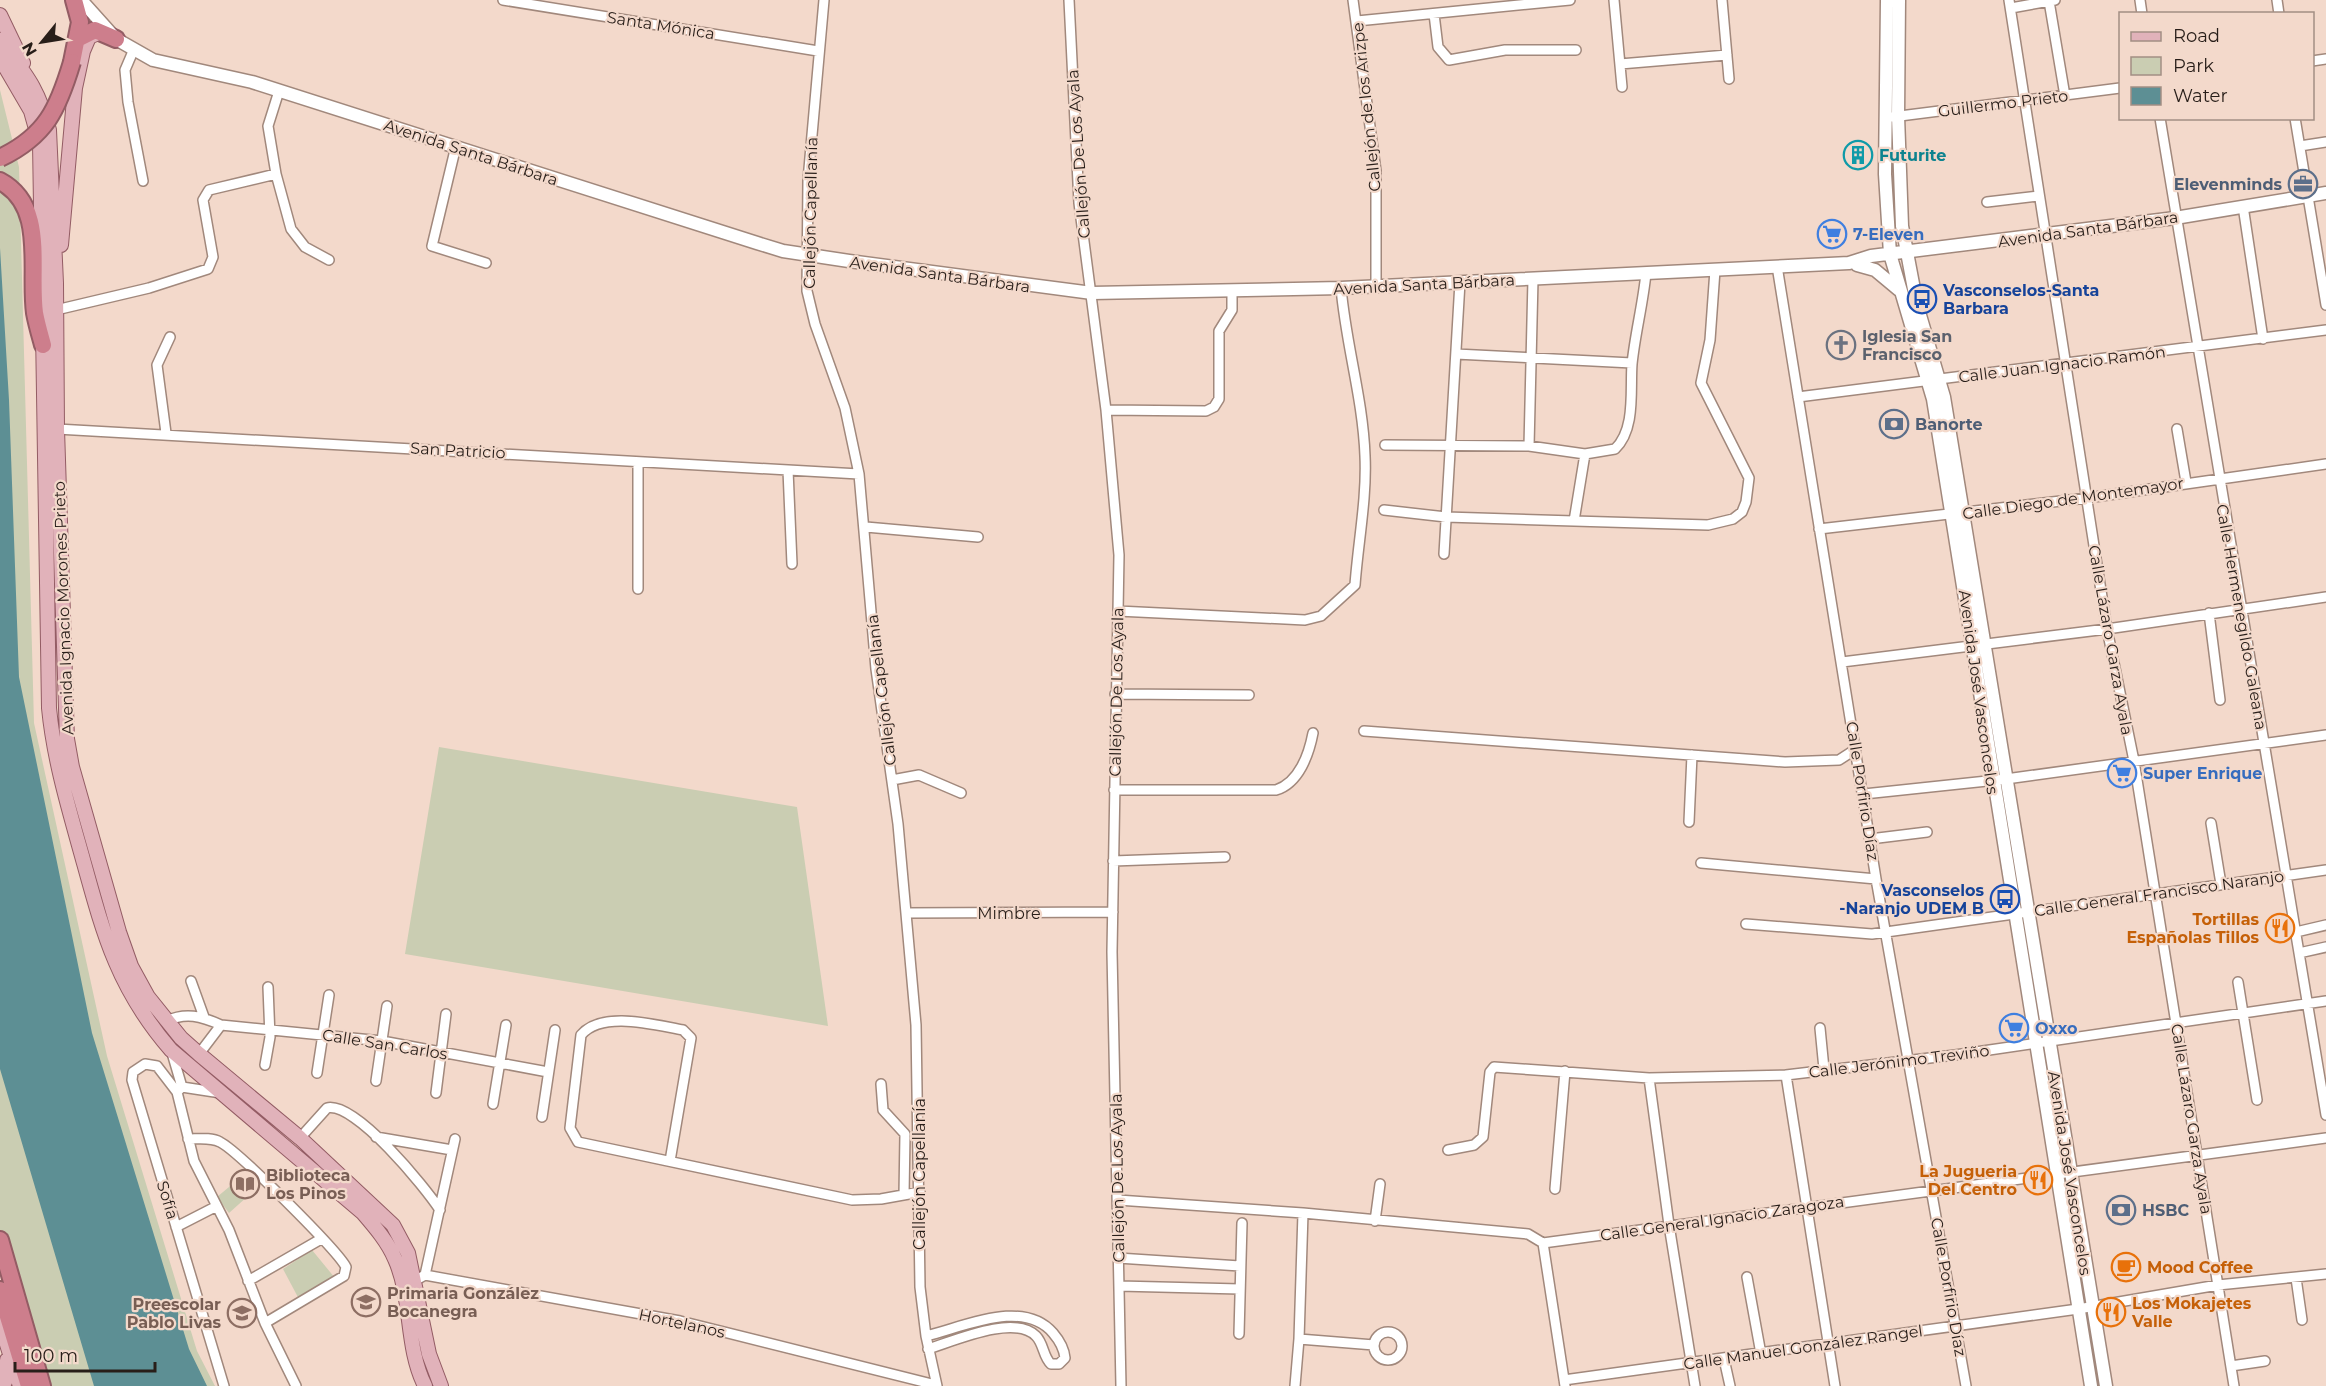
<svg xmlns="http://www.w3.org/2000/svg" width="2326" height="1386" viewBox="0 0 2326 1386" font-family="Montserrat,sans-serif">
  <style>
    .green { fill: #cacdb2 }
    .water { fill: #5d8f94 }
    .lines { fill: none; stroke-linecap: round; stroke-linejoin: round }
    .street-casing { stroke: #a1887c; stroke-width: 12 }
    .secondary-casing { stroke: #a1887c; stroke-width: 15 }
    .primary-casing { stroke: #935c64; stroke-width: 16 }
    .highway-casing { stroke: #935c64; stroke-width: 20 }
    .street { stroke: #fff; stroke-width: 9 }
    .secondary { stroke: #fff; stroke-width: 12 }
    .primary { stroke: #e1b2ba; stroke-width: 14 }
    .highway { stroke: #cd7e8c; stroke-width: 16 }
    .highway-bridge-casing { stroke: #935c64; stroke-width: 20; stroke-linecap: butt }
    .highway-bridge { stroke: #cd7e8c; stroke-width: 16 }
    .labels { text-anchor: middle; stroke-width: 4.5; stroke-linejoin: round; paint-order: stroke }
    .street-label { font-size: 16px; fill: #281e19; stroke: #f3d9cb }
    .culture-label { font-size: 16px; font-weight: bold; fill: #0d838f; stroke: #f3d9cb; text-anchor: start }
    .service-label { font-size: 16px; font-weight: bold; fill: #4e5e75; stroke: #f3d9cb; text-anchor: start }
    .shop-label { font-size: 16px; font-weight: bold; fill: #366cbe; stroke: #f3d9cb; text-anchor: start }
    .transit-label { font-size: 16px; font-weight: bold; fill: #164399; stroke: #f3d9cb; text-anchor: start }
    .worship-label { font-size: 16px; font-weight: bold; fill: #5b616d; stroke: #f3d9cb; text-anchor: start }
    .food-label { font-size: 16px; font-weight: bold; fill: #c56008; stroke: #f3d9cb; text-anchor: end }
    .education-label { font-size: 16px; font-weight: bold; fill: #785e54; stroke: #f3d9cb; text-anchor: start }
  </style>
  <rect width="100%" height="100%" fill="#f3d9cb"/>
  <path class="green" d="M0,90L19,167L34,723L107,1056L197,1351L215,1386H42L0,1244Z
    M439,747L797,807L828,1026L405,954Z
    M235,1182L248,1196L229,1213L217,1197Z
    M312,1250L335,1278L300,1301L283,1269Z"/>
  <path class="water" d="M0,248L9,400L19,677L92,1033L189,1349L207,1386H94L0,1069Z"/>
  <g class="lines">
    <g class="street-casing">
      <path id="street" d="M503,0L818,51
        M824,0L808,180L807,291L815,324L845,408L859,474L876,669L898,824L916,1025L920,1287L926,1336L937,1386
        M1069,0L1079,203L1106,410L1119,555L1112,952L1121,1386
        M1353,0L1376,171V285
        M1614,0L1622,87
        M1722,0L1729,79
        M2009,0L2107,629L2134,761L2234,1386
        M2140,0L2142,14
        M2277,0L2279,14
        M2049,1L2065,96
        M2011,8L2055,0
        M1434,14L1438,47L1449,60L1505,50H1576
        M1357,21L1570,0
        M134,49L125,70L128,102L143,181
        M2312,61L2326,59
        M1620,64L1727,55
        M279,91L268,126L276,174L291,229L305,247L329,260
        M1892,117L2120,88
        M2160,118L2326,1115
        M2295,118L2326,305
        M456,146L432,246L486,263
        M2300,146L2326,142
        M1987,202L2039,196
        M2243,206L2263,339
        M1777,266L1876,879L1966,1386
        M56,310L149,288L208,269L213,257L203,200L209,190L276,174
        M1456,354L1632,363
        M1798,397L2326,330
        M1106,410L1206,411L1214,407L1219,399V331L1232,310V291
        M57,429L859,474
        M2177,429L2186,482
        M166,433L157,365L170,337
        M1385,445L1529,446L1585,454L1615,449C1636,429 1630,390 1632,364C1635,334 1643,304 1646,273
        M1529,446L1533,279
        M788,470L792,564
        M1384,510L1446,517L1574,521L1708,525L1733,519L1742,512L1746,502L1749,478L1701,383L1710,340L1715,270
        M1574,521L1585,454
        M866,527L978,537
        M1819,529L2087,498L2326,464
        M1444,554L1460,282
        M638,589V462
        M1118,611L1305,620L1321,616L1355,585C1358,543 1367,498 1365,456C1363,399 1346,345 1341,288
        M2209,613L2220,700
        M1842,662L2107,629L2326,597
        M1115,694L1249,695
        M1364,731L1785,762L1839,760L1856,749
        M892,780L919,775L961,793
        M1114,790H1276C1299,783 1309,754 1313,733
        M1864,794L2006,779L2326,735
        M1689,822L1692,755
        M2211,823L2221,884
        M1870,839L1927,832
        M1113,861L1225,857
        M1701,863L1876,879
        M906,913L1113,912
        M1746,924L1872,934L2326,870
        M2296,932L2326,925
        M2299,953L2326,947
        M191,981L204,1017
        M2238,982L2257,1100
        M166,1021C186,1012 201,1016 221,1025L382,1041L548,1072
        M1820,1028L1824,1069
        M172,1053L182,1087L177,1092L194,1161L229,1230L265,1323L296,1386
        M199,1054L221,1025
        M265,1065L270,1037L268,987
        M317,1073L329,995
        M1786,1075L1835,1386
        M1649,1078L1669,1225L1695,1386
        M376,1081L387,1006
        M881,1084L883,1110L905,1134L904,1195
        M182,1087L221,1093
        M177,1092L157,1066L145,1064L133,1072L132,1080L224,1386
        M436,1093L446,1014
        M493,1104L506,1025
        M542,1117L555,1030
        M376,1137L452,1150
        M300,1138L327,1108C355,1101 425,1187 440,1210
        M188,1139C198,1139 211,1137 220,1142C238,1151 337,1250 346,1267L344,1276L265,1323
        M1448,1150L1474,1145L1483,1137L1490,1072L1494,1067L1649,1078L1786,1075L1955,1055L2326,1001
        M670,1161L691,1038L683,1030C655,1025 602,1010 581,1035L570,1128L578,1142L852,1200L881,1199L920,1192
        M1555,1189L1565,1071
        M1118,1200L1303,1213L1528,1234L1543,1243L2326,1138
        M1375,1221L1380,1184
        M176,1227L215,1207
        M1543,1243L1565,1386
        M1118,1258L1240,1266
        M425,1275L455,1139
        M1747,1277L1761,1354
        M2296,1278L2302,1320
        M416,1280L425,1275L680,1321L936,1385
        M248,1281L321,1239
        M1119,1286L1240,1289
        M1374 1346a14 14 0 1 1 28 0a14 14 0 1 1-28 0Z
        M1239,1334L1242,1223
        M926,1336C964,1327 1023,1298 1053,1333C1059,1340 1064,1348 1065,1358L1059,1364H1051C1043,1357 1044,1344 1036,1336C1014,1314 954,1341 928,1349
        M1299,1339L1374,1345
        M1724,1359L1730,1386
        M2231,1366L2265,1361
        M1564,1380L2078,1309L2218,1285L2326,1274
        M1295,1386L1299,1339L1303,1213"/>
    </g>
    <g class="secondary-casing">
      <path id="secondary" d="M81,0L116,39L153,60L252,82L757,243L783,251L849,261L1092,293L1341,288L1849,263L1871,256L2175,218L2326,193
        M1887,0L1885,174L1890,254L1933,399L2091,1386
        M1899,0L1898,116L1902,226L1917,305L1944,397L2106,1386
        M1857,265L1875,270L1899,290"/>
    </g>
    <g class="primary-casing">
      <path id="primary" d="M0,15L23,63
        M0,40C25,74 38,87 49,130L56,283L57,429L67,739L72,767L119,932L131,966L148,997L181,1038L199,1054L300,1138L393,1225L408,1253L429,1354L441,1386
        M0,58L31,111L40,143L49,708C54,759 68,806 82,856C103,932 117,988 171,1050L363,1213C375,1227 388,1242 395,1259C413,1299 405,1346 425,1386
        M61,245L75,88L83,51L89,37L98,33
        M0,1322L20,1386
        M3,1386L7,1377V1360"/>
    </g>
    <g class="highway-casing">
      <path id="highway" d="M79,38L95,30L116,39
        M72,62L80,22L74,0
        M0,181C47,206 29,269 35,313C37,324 40,334 43,345
        M0,1240L42,1386
        M0,1290L29,1386"/>
    </g>
    <use href="#street" class="street"/>
    <use href="#secondary" class="secondary"/>
    <use href="#primary" class="primary"/>
    <use href="#highway" class="highway"/>
    <g class="highway-bridge-casing">
      <path id="highway-bridge" d="M0,158C46,136 58,109 72,62"/>
    </g>
    <use href="#highway-bridge" class="highway-bridge"/>
  </g>
  <defs>
    <g id="building-ring" transform="scale(1.5)"><circle r="9.5" fill="#f3d9cb" stroke="#0f9aa8" stroke-width="1.5"/><path d="M-4-6H4V6H1V3H-1V6H-4ZM-2.5-4.3h1.7v1.8h-1.7ZM.8-4.3h1.7v1.8H.8ZM-2.5-1h1.7V.8h-1.7ZM.8-1h1.7V.8H.8Z" fill="#0f9aa8"/></g>
    <g id="office-ring" transform="scale(1.5)"><circle r="9.5" fill="#f3d9cb" stroke="#5c6f8a" stroke-width="1.5"/><path d="M-6-3h4V-5.5h4V-3h4V5H-6ZM-1-4.5V-3h2v-1.5ZM-6 0V1H6V0Z" fill="#5c6f8a"/></g>
    <g id="supermarket-ring" transform="scale(1.5)"><circle r="9.5" fill="#f3d9cb" stroke="#3f7fe0" stroke-width="1.5"/><path d="M-6-5.5h2.5l.6 2H6L4.5 2H-2.5L-4.4-4H-6ZM-1.5 3.2a1.3 1.3 0 1 0 .1 0ZM3 3.2a1.3 1.3 0 1 0 .1 0Z" fill="#3f7fe0"/></g>
    <g id="bus-ring" transform="scale(1.5)"><circle r="9.5" fill="#f3d9cb" stroke="#1a4fb4" stroke-width="1.5"/><path d="M-5-6H5V4H4V6H2V4H-2V6H-4V4H-5ZM-3.5-4V0h7V-4ZM-3.5 1.2v1.5H-2V1.2ZM2 1.2v1.5H3.5V1.2Z" fill="#1a4fb4"/></g>
    <g id="church-ring" transform="scale(1.5)"><circle r="9.5" fill="#f3d9cb" stroke="#6b7280" stroke-width="1.5"/><path d="M-1.2-6h2.4v3.5h3.3v2.4h-3.3V6h-2.4V-.1h-3.3v-2.4h3.3Z" fill="#6b7280"/></g>
    <g id="bank-ring" transform="scale(1.5)"><circle r="9.5" fill="#f3d9cb" stroke="#5c6f8a" stroke-width="1.5"/><path d="M-6-4H6V4H-6ZM0-2.3a2.3 2.3 0 1 0 0 4.6a2.3 2.3 0 1 0 0-4.6Z" fill="#5c6f8a"/></g>
    <g id="restaurant-ring" transform="scale(1.5)"><circle r="9.5" fill="#f3d9cb" stroke="#e8710a" stroke-width="1.5"/><path d="M-5-6h1v4h1v-4h1v4h1v-4h1v5L-1.5 .5V6h-2V.5L-5-1ZM5-6V6H3V1.5H1.5Q1.5-4 5-6Z" fill="#e8710a"/></g>
    <g id="library-ring" transform="scale(1.5)"><circle r="9.5" fill="#f3d9cb" stroke="#8d6e63" stroke-width="1.5"/><path d="M-6-4Q-3-5.5-.7-3.5V5Q-3 3-6 4ZM6-4Q3-5.5 .7-3.5V5Q3 3 6 4Z" fill="#8d6e63"/></g>
    <g id="cafe-ring" transform="scale(1.5)"><circle r="9.5" fill="#f3d9cb" stroke="#e8710a" stroke-width="1.5"/><path d="M-5.5-4.5H6V0H3Q3 3.5 0 3.5H-2.5Q-5.5 3.5-5.5 0ZM3-3.2v2h1.7v-2ZM-6 4.5H4V6H-6Z" fill="#e8710a"/></g>
    <g id="school-ring" transform="scale(1.5)"><circle r="9.5" fill="#f3d9cb" stroke="#8d6e63" stroke-width="1.5"/><path d="M0-5L7-2L0 1L-7-2ZM-4 1L0 2.5L4 1V4Q0 6-4 4Z" fill="#8d6e63"/></g>
  </defs>
  <g fill-rule="evenodd">
    <use href="#building-ring" x="1858" y="155"/>
    <use href="#office-ring" x="2303" y="184"/>
    <use href="#supermarket-ring" x="1832" y="234"/>
    <use href="#bus-ring" x="1922" y="299"/>
    <use href="#church-ring" x="1841" y="345"/>
    <use href="#bank-ring" x="1894" y="424"/>
    <use href="#supermarket-ring" x="2122" y="773"/>
    <use href="#bus-ring" x="2005" y="899"/>
    <use href="#restaurant-ring" x="2280" y="928"/>
    <use href="#supermarket-ring" x="2014" y="1028"/>
    <use href="#restaurant-ring" x="2038" y="1180"/>
    <use href="#library-ring" x="245" y="1184"/>
    <use href="#bank-ring" x="2121" y="1210"/>
    <use href="#cafe-ring" x="2126" y="1267"/>
    <use href="#school-ring" x="366" y="1302"/>
    <use href="#restaurant-ring" x="2111" y="1312"/>
    <use href="#school-ring" x="242" y="1313"/>
  </g>
  <g class="labels">
    <g class="street-label">
      <text transform="translate(661 25) rotate(9)" y="6">Santa Mónica</text>
      <text transform="translate(2003 103) rotate(-7)" y="6">Guillermo Prieto</text>
      <text transform="translate(1366 107) rotate(-96)" y="6">Callejón de los Arizpe</text>
      <text transform="translate(471 152) rotate(18)" y="6">Avenida Santa Bárbara</text>
      <text transform="translate(1078 154) rotate(-94)" y="6">Callejón De Los Ayala</text>
      <text transform="translate(810 213) rotate(-89)" y="6">Callejón Capellanía</text>
      <text transform="translate(2088 229) rotate(-8)" y="6">Avenida Santa Bárbara</text>
      <text transform="translate(940 274) rotate(8)" y="6">Avenida Santa Bárbara</text>
      <text transform="translate(1424 284) rotate(-3)" y="6">Avenida Santa Bárbara</text>
      <text transform="translate(2062 364) rotate(-7)" y="6">Calle Juan Ignacio Ramón</text>
      <text transform="translate(458 450) rotate(3)" y="6">San Patricio</text>
      <text transform="translate(2073 498) rotate(-8)" y="6">Calle Diego de Montemayor</text>
      <text transform="translate(63 608) rotate(-92)" y="6">Avenida Ignacio Morones Prieto</text>
      <text transform="translate(2242 617) rotate(80)" y="6">Calle Hermenegildo Galeana</text>
      <text transform="translate(2111 640) rotate(80)" y="6">Calle Lázaro Garza Ayala</text>
      <text transform="translate(881 690) rotate(-97)" y="6">Callejón Capellanía</text>
      <text transform="translate(1116 692) rotate(-89)" y="6">Callejón De Los Ayala</text>
      <text transform="translate(1979 692) rotate(82)" y="6">Avenida José Vasconcelos</text>
      <text transform="translate(1863 791) rotate(81)" y="6">Calle Porfirio Díaz</text>
      <text transform="translate(2159 893) rotate(-8)" y="6">Calle General Francisco Naranjo</text>
      <text x="1009" y="919">Mimbre</text>
      <text transform="translate(385 1044) rotate(9)" y="6">Calle San Carlos</text>
      <text transform="translate(1899 1061) rotate(-7)" y="6">Calle Jerónimo Treviño</text>
      <text transform="translate(2192 1119) rotate(81)" y="6">Calle Lázaro Garza Ayala</text>
      <text transform="translate(2070 1173) rotate(81)" y="6">Avenida José Vasconcelos</text>
      <text transform="translate(919 1174) rotate(-90)" y="6">Callejón Capellanía</text>
      <text transform="translate(1117 1178) rotate(-91)" y="6">Callejón De Los Ayala</text>
      <text transform="translate(168 1200) rotate(73)" y="6">Sofía</text>
      <text transform="translate(1722 1218) rotate(-8)" y="6">Calle General Ignacio Zaragoza</text>
      <text transform="translate(1949 1287) rotate(80)" y="6">Calle Porfirio Díaz</text>
      <text transform="translate(682 1323) rotate(12)" y="6">Hortelanos</text>
      <text transform="translate(1803 1347) rotate(-8)" y="6">Calle Manuel González Rangel</text>
    </g>
    <g class="culture-label">
      <text x="1879" y="161">Futurite</text>
    </g>
    <g class="service-label">
      <text x="2282" y="190" text-anchor="end">Elevenminds</text>
      <text x="1915" y="430">Banorte</text>
      <text x="2142" y="1216">HSBC</text>
    </g>
    <g class="shop-label">
      <text x="1853" y="240">7-Eleven</text>
      <text x="2143" y="779">Super Enrique</text>
      <text x="2035" y="1034">Oxxo</text>
    </g>
    <g class="transit-label">
      <text x="1943" y="296">Vasconselos-Santa<tspan x="1943" dy="18">Barbara</tspan></text>
      <text x="1984" y="896" text-anchor="end">Vasconselos<tspan x="1984" dy="18">-Naranjo UDEM B</tspan></text>
    </g>
    <g class="worship-label">
      <text x="1862" y="342">Iglesia San<tspan x="1862" dy="18">Francisco</tspan></text>
    </g>
    <g class="food-label">
      <text x="2259" y="925">Tortillas<tspan x="2259" dy="18">Españolas Tillos</tspan></text>
      <text x="2017" y="1177">La Jugueria<tspan x="2017" dy="18">Del Centro</tspan></text>
      <text x="2147" y="1273" text-anchor="start">Mood Coffee</text>
      <text x="2132" y="1309" text-anchor="start">Los Mokajetes<tspan x="2132" dy="18">Valle</tspan></text>
    </g>
    <g class="education-label">
      <text x="266" y="1181">Biblioteca<tspan x="266" dy="18">Los Pinos</tspan></text>
      <text x="387" y="1299">Primaria González<tspan x="387" dy="18">Bocanegra</tspan></text>
      <text x="221" y="1310" text-anchor="end">Preescolar<tspan x="221" dy="18">Pablo Livas</tspan></text>
    </g>
  </g>
  <rect x="2119" y="12" width="195" height="108" fill="#f3d9cb" stroke="#a28e84" stroke-width="1.5"/>
  <rect x="2131" y="32" width="30" height="9" fill="#e1b2ba" stroke="#a28e84" stroke-width="1.5"/>
  <text x="2173" y="42" font-size="18" fill="#281e19">Road</text>
  <rect x="2131" y="57" width="30" height="18" fill="#cacdb2" stroke="#a28e84" stroke-width="1.5"/>
  <text x="2173" y="72" font-size="18" fill="#281e19">Park</text>
  <rect x="2131" y="87" width="30" height="18" fill="#5d8f94" stroke="#a28e84" stroke-width="1.5"/>
  <text x="2173" y="102" font-size="18" fill="#281e19">Water</text>
  <g transform="translate(42 42) rotate(240)" stroke="#f3d9cb" stroke-width="4.5" paint-order="stroke">
  <path d="M0-4.5L10 22L0 15L-10 22Z" fill="#281e19"/>
  <text y="-9" font-size="16" font-weight="bold" text-anchor="middle" fill="#281e19">N</text>
  </g>
  <path d="M15 1362v9h140v-9" fill="none" stroke="#281e19" stroke-width="3"/>
  <text x="24" y="1362" font-size="18" fill="#281e19" stroke="#f3d9cb" stroke-width="4.5" paint-order="stroke">100 m</text>
</svg>
